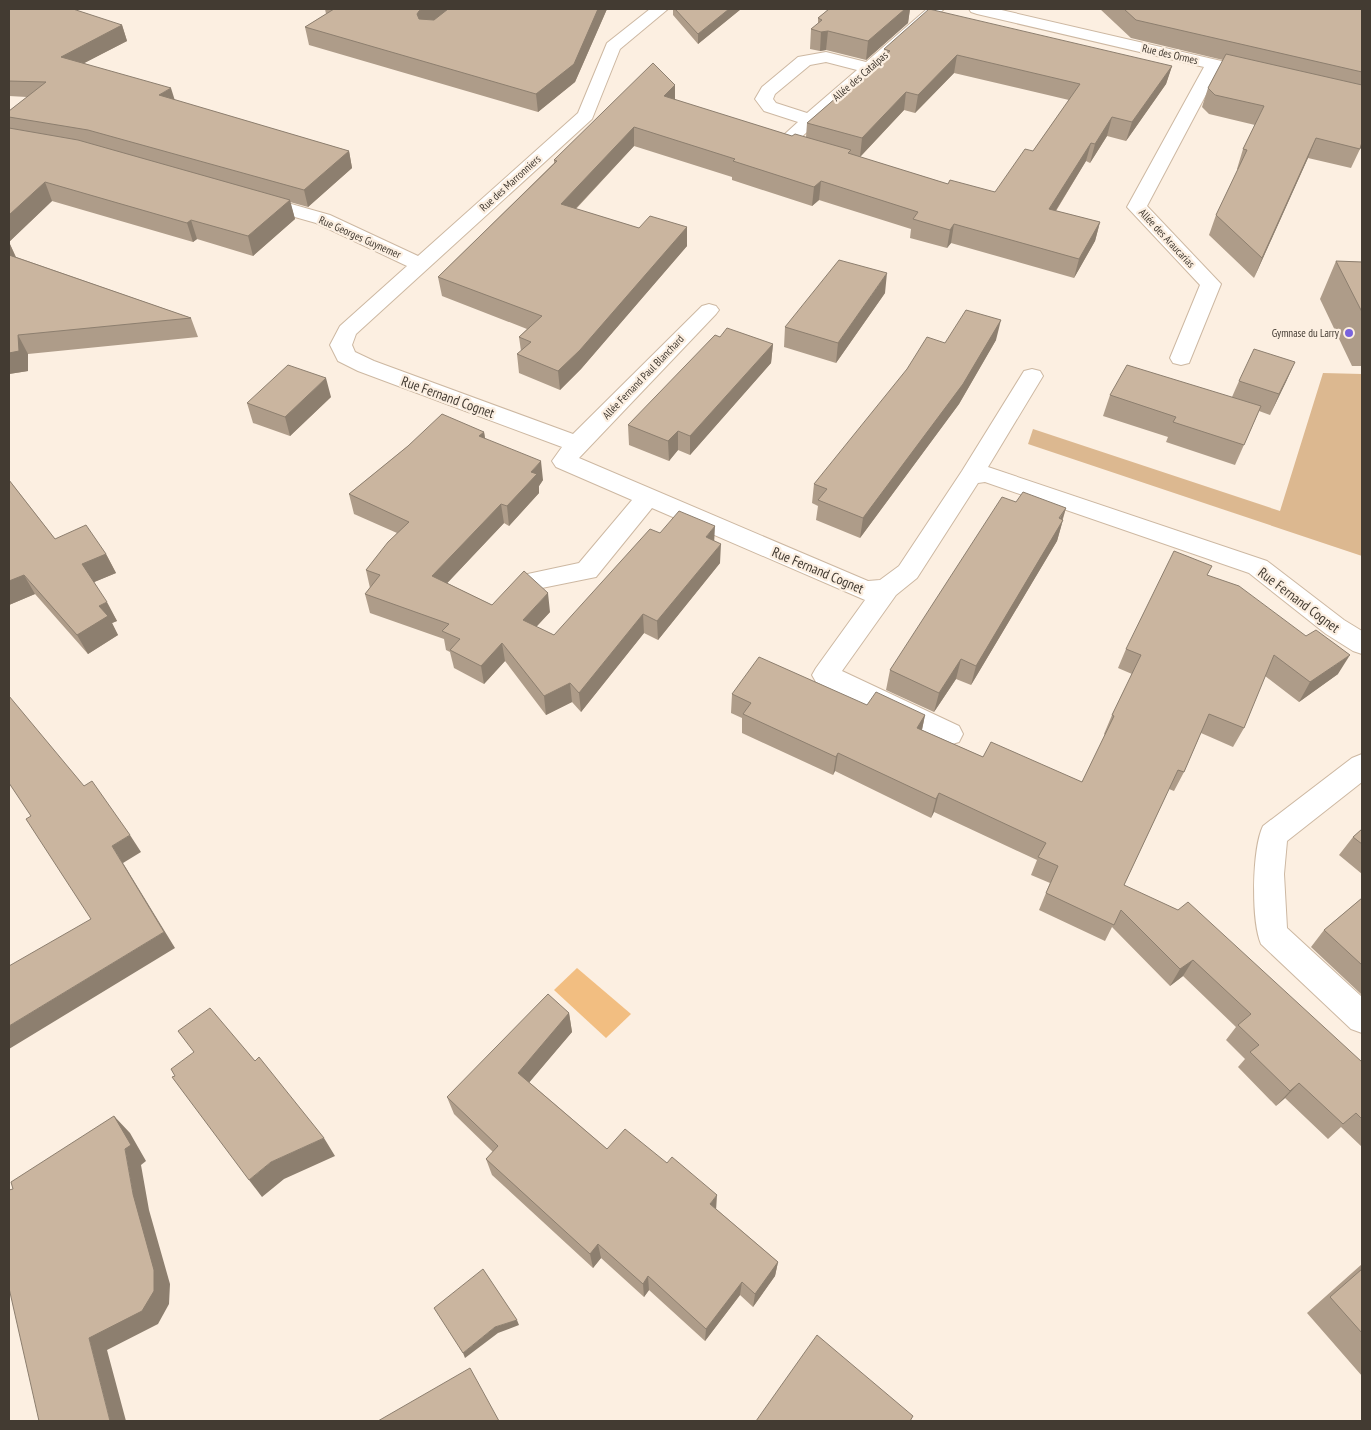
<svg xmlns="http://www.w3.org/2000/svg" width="1371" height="1430" viewBox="0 0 1371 1430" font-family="'PT Sans Narrow',sans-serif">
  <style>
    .green { fill: #dcb890 }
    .water { fill: #f2be81 }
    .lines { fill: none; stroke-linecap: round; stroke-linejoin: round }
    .minor-casing { stroke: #cdb8a2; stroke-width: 2 }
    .minor { fill: #fff; fill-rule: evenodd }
    .wall { fill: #ae9c89; fill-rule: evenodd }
    .shaded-wall { fill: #8d7f6f }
    .building { fill: #cab59f; stroke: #8d7f6f }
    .poi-dot { fill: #7963de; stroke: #fcefe1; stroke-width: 2 }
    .labels { text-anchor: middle; stroke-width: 4.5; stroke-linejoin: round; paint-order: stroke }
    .far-street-label { font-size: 11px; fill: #433b32; stroke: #fcefe1 }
    .far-poi-label { font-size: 11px; fill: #433b32; stroke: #fcefe1; text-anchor: end }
    .street-label { font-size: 14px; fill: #433b32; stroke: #fcefe1 }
  </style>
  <rect width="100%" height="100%" fill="#fcefe1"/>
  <path class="green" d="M1323,373L1362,374V556L1028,444L1033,429L1280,511Z"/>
  <path class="water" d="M577,968L631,1014L606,1038L554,990Z"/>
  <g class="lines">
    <g class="minor-casing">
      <path id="minor" d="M650,9H668L620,49L592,119L356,334L352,345L355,352L374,361L573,434L702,306L709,304L716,306L719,310L716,314L579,458L868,581L880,580L899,566L962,471L1024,371L1032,369L1040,371L1043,376L988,467L1267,561L1344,620L1362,631V654L1353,651L1326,634L1249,573L985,482L978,483L917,578L896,595L842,671L959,726L963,734L959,742L949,745L816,682L812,675L816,668L865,600L652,508L596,577L532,590L523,587L519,581L523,575L579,563L632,500L556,467L552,461L562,447L358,371L338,361L330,345L340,326L407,266L316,223L249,204L246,200L249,196L256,194L330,215L418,256L578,113L607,43Z
        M927,9H944L797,141L815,146L818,150L815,154L809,155L778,147L775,143L798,122L764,111L755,99L762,87L798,57L826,52L866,62ZM826,62L857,70L807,113L776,103L773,99L775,94L810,65Z
        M969,9H997L1256,69L1262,70L1264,74L1262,78L1256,79L1219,70L1147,206L1221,284L1189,363L1181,365L1173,363L1170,358L1200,285L1127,207L1204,67L977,14L971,12Z
        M1362,754V782L1287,841L1284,874L1287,928L1362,997V1033L1351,1029L1261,944C1251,921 1252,849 1263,826L1352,758Z"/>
    </g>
    <use href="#minor" class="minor"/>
  </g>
  <path class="wall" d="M9,9L122,25L127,41L84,63L174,100L349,151L352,168L308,207L290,202L295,219L253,256L197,239L193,242L52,201L9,242L16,257L191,318L198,337L28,354V371L9,374V111L27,97L9,96Z
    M325,9H607L575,82L538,112L309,45L305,27L326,14Z
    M673,9H741L698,44L673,15Z
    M829,9H910L908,23L866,60L826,50L820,51L810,49L811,29L818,24V18Z
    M1100,9H1362V142L1360,149L1351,168L1308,158L1254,278L1209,235L1216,215L1238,169H1237L1243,149L1255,125L1209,114L1202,107L1208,88L1223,60L1131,38Z
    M884,49L1172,66L1166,84L1126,141L1107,136L1090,163L1086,161L1056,211L1100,222L1095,241L1074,278L951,243L947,248L910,238L911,229L819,200L812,206L732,180V177L634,146L576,209L639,228L687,227V246L581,369L560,390L519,373L517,354L521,351L519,337L527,329L442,296L438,277L554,163V160L675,100L792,136L806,137L807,123L883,57ZM954,73L1069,100L1033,151L995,192L948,184L860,157L904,110L915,113Z
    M1336,261L1362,262V366H1352L1320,299Z
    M885,293L836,363L784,347L785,327Z
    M720,337L773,344L771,363L690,455L678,450L669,461L629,445L628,425Z
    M996,340L959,404L860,538L816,520L818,506L812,503L814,484L945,343Z
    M1295,362L1270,415L1259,411L1235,465L1166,442L1168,437L1103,416L1110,395L1232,397L1239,381Z
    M331,397L290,436L253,423L247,403Z
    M484,432L485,438L543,480L539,486V493L509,526L504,523L447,583L492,605L550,612L536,627L554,635L660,533L715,541L720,563L658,640L644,633L581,712L572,702L546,715L505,661L484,684L454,668L450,652L446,650L444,639L370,613L365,594L370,588L366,570L397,533L354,514L349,494L408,446Z
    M9,480L55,539L106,554L116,573L94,582L117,621L112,623L118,635L88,654L35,594L9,605Z
    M1016,502L1066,508L1057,541L971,685L956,679L934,712L886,690L890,670Z
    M1208,575L1338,674L1299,702L1265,676L1244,728L1233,747L1201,733L1184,772L1174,791L1169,789L1124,885L1362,1062V1147L1341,1127L1328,1139L1285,1098L1276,1106L1238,1067L1245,1059L1226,1040L1236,1027L1183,976L1170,986L1112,927L1105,941L1039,910L1050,883L1031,875L1037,860L934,812L931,818L835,771L833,775L742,733V718L731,713L732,694L867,705L925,715L922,730L983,757L1082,782L1105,735L1104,734L1112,715L1132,674L1118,668L1126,649Z
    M1362,829V874L1339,855L1353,837Z
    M1362,898V995L1311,947L1324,930Z
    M569,1013L572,1032L529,1082L607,1149L716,1209L778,1262L775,1276L753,1307L740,1295L705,1341L649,1290L644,1297L601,1258L593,1268L492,1175L486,1159L493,1152L454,1114L447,1097Z
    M1362,1264V1376L1307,1313Z"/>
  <path class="shaded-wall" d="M422,9H449L419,32L417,14L419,11Z
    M598,9H607L575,82L538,112L536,94Z
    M729,9H741L698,44V34Z
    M905,9H910L908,23L866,60L868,41Z
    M122,25L127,41L67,72L61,57Z
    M828,31L826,50L820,51L821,32Z
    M957,55L954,73L915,113L918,95Z
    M1172,66L1166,84L1126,141L1132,122Z
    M675,85V103L664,96Z
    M171,88L176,104L159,95Z
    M906,92L904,110L860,157L862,138Z
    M1112,117L1107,136L1090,163L1095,144Z
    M634,127V146L562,223L561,204Z
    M1316,138L1308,158L1254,278L1262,258Z
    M1091,143L1086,161L1045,228L1049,209Z
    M349,151L352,168L308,207L304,190Z
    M821,181L819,200L812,206L814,187Z
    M45,182L52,201L9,242L17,260L9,266V215Z
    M290,200L295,219L253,256L248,236Z
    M191,220L197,239L193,242L187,223Z
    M1100,222L1095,241L1074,278L1079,259Z
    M954,224L951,243L947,248L950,230Z
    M687,227V246L581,369L560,390L558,371Z
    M887,273L885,293L836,363L838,343Z
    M1001,320L996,340L959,404L860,538L863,518Z
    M18,335L28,354V371L9,374V353Z
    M773,344L771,363L690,455V436Z
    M1295,362L1286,382L1270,415L1279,394Z
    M326,378L331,397L290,436L285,417Z
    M678,431V450L669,461L668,441Z
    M484,432L487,451L479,436Z
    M541,461L543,480L539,486V493L509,526L507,506L531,472Z
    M501,504L504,523L436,595L432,576Z
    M1066,508L1060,526L1063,520L1057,541L971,685L976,666Z
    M715,526L714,545L706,537Z
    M721,544L720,563L658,640L657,621Z
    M106,554L116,573L92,583L82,564Z
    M24,575L35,594L9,605V581Z
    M548,593L550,612L525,639L523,620Z
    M107,602L117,621L112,623L118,635L88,654L77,635L99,606Z
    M643,614L644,633L581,712L579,693Z
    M502,643L505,661L484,684L481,666Z
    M1350,655L1338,674L1299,702L1310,682Z
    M961,659L956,679L934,712L939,693Z
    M570,683L572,702L546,715L544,696Z
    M925,715L921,734L917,728Z
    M838,753L835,771L833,775L836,757Z
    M939,793L934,812L931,818L936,799Z
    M130,835L141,852L123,863L175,948L9,1049V1026L164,932L112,846Z
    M1193,960L1183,976L1170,986L1180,969Z
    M569,1013L572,1032L522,1091L518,1073Z
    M1299,1083L1285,1098L1276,1106L1290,1091Z
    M114,1116L130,1133L146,1161L141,1165L149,1210L170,1284L169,1304L158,1324L107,1350L126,1421H110L89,1338L133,1194L125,1149Z
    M324,1138L335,1156L284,1179L262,1197L249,1180L271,1162Z
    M717,1195L716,1211L710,1204Z
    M598,1244L601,1258L593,1268L590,1254Z
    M778,1262L775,1276L753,1307L755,1294Z
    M648,1276L649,1290L644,1297L643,1284Z
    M742,1282L740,1295L705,1341L706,1329Z
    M517,1320L519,1325L498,1333L465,1358L463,1353L495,1327Z"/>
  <path class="building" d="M9,9H73L122,25L61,57L171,88L159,95L349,151L304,190L88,130L9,117V111L46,82L9,81Z
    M334,9H422L419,11L417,14L419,19L434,20L448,9H598L574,64L536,94L305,27Z
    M675,9H729L698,34Z
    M829,9H905L868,41L828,31L821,32L811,29L822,20L818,18Z
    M929,9L1172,66L1132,122L1112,117L1095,144L1091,143L1049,209L1100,222L1079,259L954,224L950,230L913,219L918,212L821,181L814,187L733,161L735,159L634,127L561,204L639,228L650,216L687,227L580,350L558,371L517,354L531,342L519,337L542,316L438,277L557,161L554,160L653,63L675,85L664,96L792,136L795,134L851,150L848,153L948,184L950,180L995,192L1025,149L1033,151L1080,84L957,55L918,95L906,92L862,138L807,123L890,51L884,49Z
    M1124,9H1362V72L1136,20Z
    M1226,54L1362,85V142L1360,149L1316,138L1262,258L1216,215L1247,150L1243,149L1264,106L1215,95L1208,88Z
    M9,128L78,140L290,200L248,236L191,220L187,223L45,182L9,215Z
    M9,255L191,318L18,335L19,351L9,353Z
    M839,260L887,273L838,343L785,327Z
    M1336,261L1362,262V312Z
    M966,310L1001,320L963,384L863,518L818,500L827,489L814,484L907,369L927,337L945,343Z
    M727,328L773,344L690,436L678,431L668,441L628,425L715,335L720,337Z
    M1254,349L1295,362L1279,394L1239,381Z
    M288,365L326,378L285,417L247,403Z
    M1127,365L1261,406L1244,445L1173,422L1176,417L1110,395Z
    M442,414L484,432L479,436L541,461L531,472L537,474L507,506L501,504L432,576L492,605L524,571L548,593L523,620L554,635L650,529L660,533L679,511L715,526L706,537L721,544L657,621L643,614L579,693L570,683L544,696L502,643L481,666L450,650L460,639L442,631L449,624L365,594L380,575L366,570L388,542L409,522L349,494L408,446Z
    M9,480L55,539L86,525L106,554L82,564L107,602L99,606L108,616L77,635L24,575L9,581Z
    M1023,492L1066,508L1059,518L1063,520L976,666L961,659L939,693L890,670L1002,497L1016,502Z
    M1174,551L1212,566L1207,575L1239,586L1306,636L1316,630L1350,655L1310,682L1274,655L1244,728L1209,714L1184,772L1178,770L1124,885L1178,910L1188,902L1362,1062V1119L1356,1113L1343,1124L1299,1083L1290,1091L1250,1052L1259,1045L1238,1025L1251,1014L1193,960L1180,969L1121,910L1114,925L1046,893L1058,866L1038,857L1046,843L939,793L936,799L838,753L836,757L743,714L751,703L732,694L759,657L867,705L876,692L925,715L917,728L983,757L991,742L1082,782L1114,716L1112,715L1141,655L1126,649Z
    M9,696L84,786L92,781L130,835L112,846L164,932L9,1026V966L91,919L26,819L31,816L9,783Z
    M1362,829V844L1353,837Z
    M1362,898V965L1324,930Z
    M548,994L569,1013L518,1073L607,1149L625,1129L667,1163L672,1157L717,1195L710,1204L778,1262L755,1294L742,1282L706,1329L648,1276L643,1284L598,1244L590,1254L486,1159L498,1146L447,1097Z
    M210,1008L255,1061L259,1057L324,1138L271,1162L249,1180L172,1077L175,1076L171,1069L194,1052L178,1031Z
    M114,1116L131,1145L125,1149L133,1194L154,1270V1291L142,1311L89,1338L110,1421H39L9,1288V1190L13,1189L11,1182Z
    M483,1269L517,1320L495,1327L463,1353L434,1308Z
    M1362,1269V1333L1330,1297Z
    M817,1335L913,1416L910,1421H756Z
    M470,1368L499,1421H378Z"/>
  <circle class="poi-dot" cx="1349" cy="333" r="5"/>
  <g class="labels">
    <g class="far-street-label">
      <text transform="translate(1170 54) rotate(13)" y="4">Rue des Ormes</text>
      <text transform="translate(860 76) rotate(-41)" y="4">Allée des Catalpas</text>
      <text transform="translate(510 183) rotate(-42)" y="4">Rue des Marronniers</text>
      <text transform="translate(360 237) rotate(24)" y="4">Rue Georges Guynemer</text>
      <text transform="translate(1167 238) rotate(47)" y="4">Allée des Araucarias</text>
      <text transform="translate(643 377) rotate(-46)" y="4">Allée Fernand Paul Blanchard</text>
    </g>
    <g class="far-poi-label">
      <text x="1339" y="337">Gymnase du Larry</text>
    </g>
    <g class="street-label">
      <text transform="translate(448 397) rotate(20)" y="5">Rue Fernand Cognet</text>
      <text transform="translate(818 570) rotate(23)" y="5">Rue Fernand Cognet</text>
      <text transform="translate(1299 600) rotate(37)" y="5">Rue Fernand Cognet</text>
    </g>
  </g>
  <rect width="1371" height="1430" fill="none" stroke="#433b32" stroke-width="20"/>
</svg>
